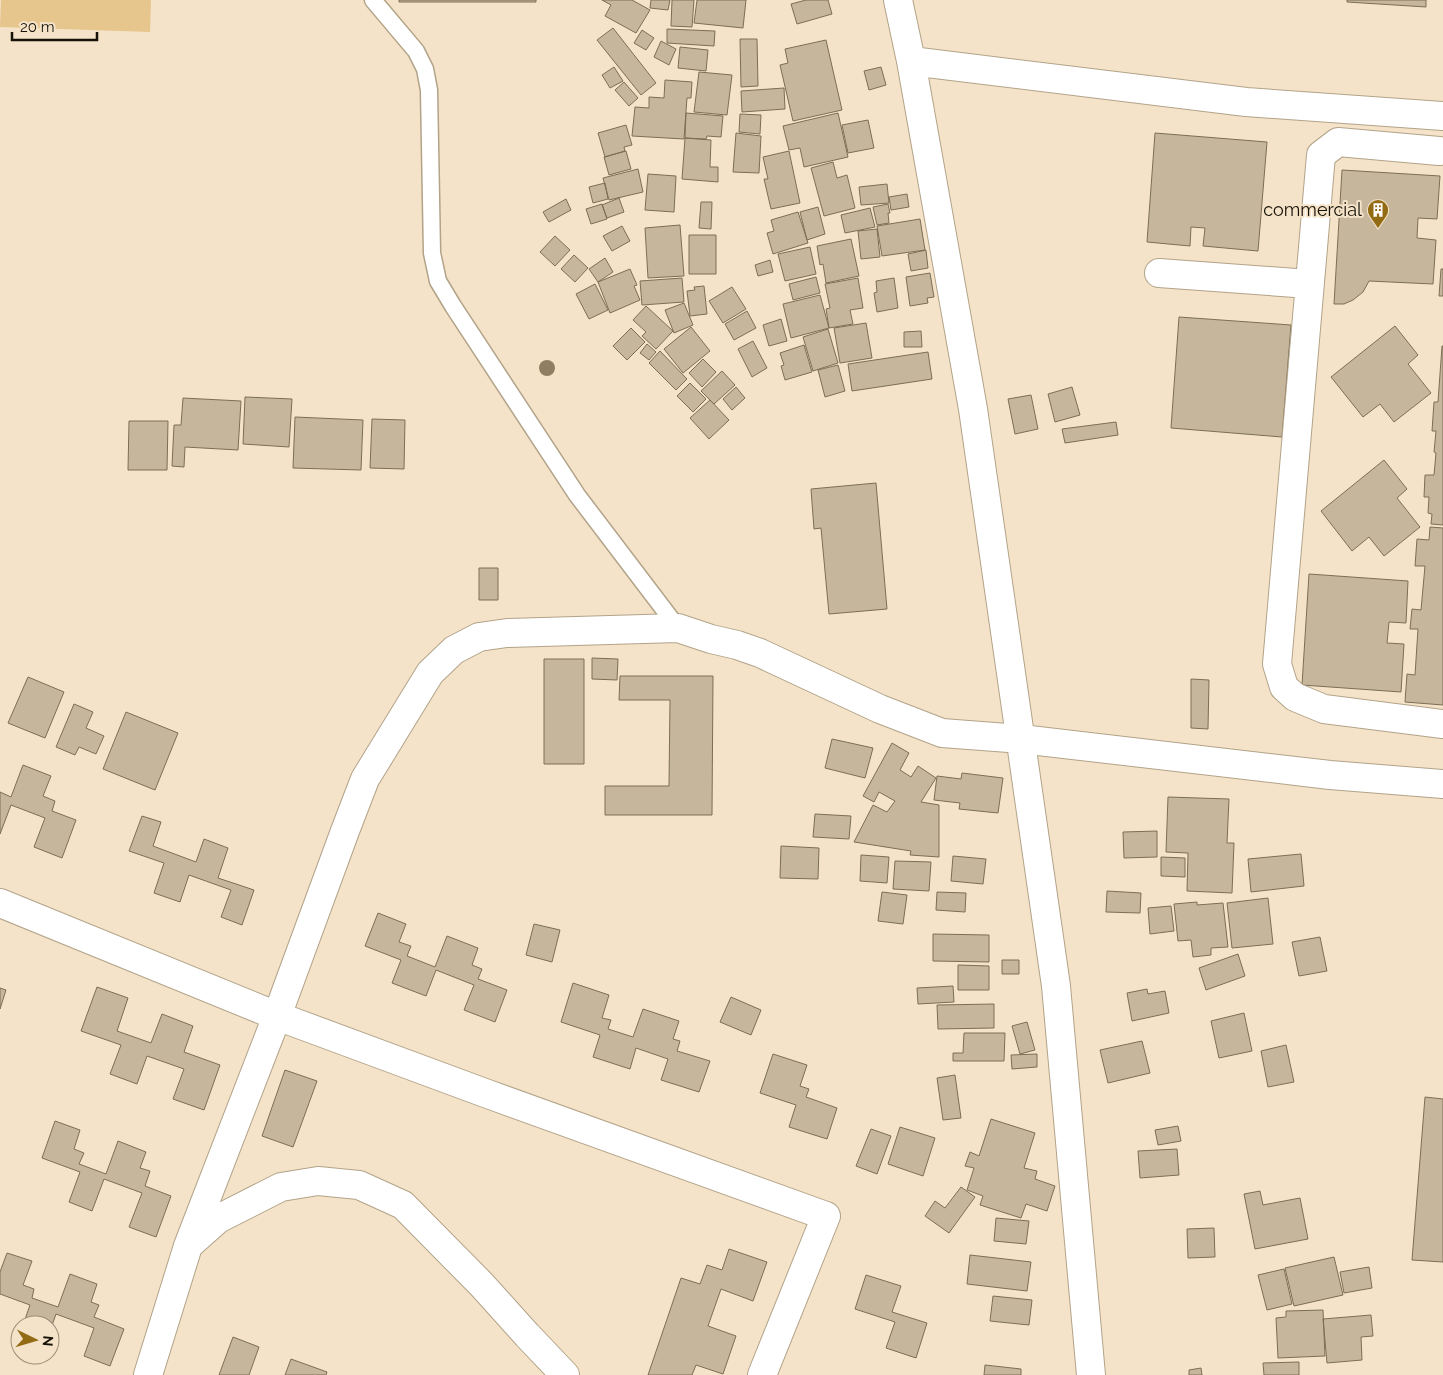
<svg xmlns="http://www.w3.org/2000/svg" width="1443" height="1375" viewBox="0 0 1443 1375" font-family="Raleway,sans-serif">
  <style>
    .green { fill: #e7c68e }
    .building { fill: #c6b69c; stroke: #7c6e56 }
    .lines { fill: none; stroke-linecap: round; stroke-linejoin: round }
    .lane-casing { stroke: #b2a389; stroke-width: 19 }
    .street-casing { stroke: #b2a389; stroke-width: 30 }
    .lane { stroke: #fff; stroke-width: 16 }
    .street { stroke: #fff; stroke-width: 28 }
    .tree { fill: #8f7e61 }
    .labels { text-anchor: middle; stroke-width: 4; stroke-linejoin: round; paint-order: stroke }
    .poi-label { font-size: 18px; fill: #171208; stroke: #f4e3c8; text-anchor: end }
  </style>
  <rect width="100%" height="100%" fill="#f4e3c8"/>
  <path class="green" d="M1,0H151L150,32L0,27Z"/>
  <path class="building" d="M399,0H536V2H399Z
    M602,0H632L650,10L636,33L605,16L611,5Z
    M651,0H670L668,10L650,8Z
    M672,0H694L692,27L671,26Z
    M697,0H746L743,28L694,23Z
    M806,0H828L832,14L797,24L791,4Z
    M1347,0H1426V7L1347,2Z
    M613,28L656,83L641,95L597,40Z
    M667,29L715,31L714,46L667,43Z
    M642,30L654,38L646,50L634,43Z
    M740,39H757L758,86L741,87Z
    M826,40L842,110L793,121L780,65L788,63L785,49Z
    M661,41L676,49L669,65L654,57Z
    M680,47L708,50L706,71L678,68Z
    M614,67L623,81L610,88L602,75Z
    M881,67L886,85L869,90L864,71Z
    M699,72L732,75L727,115L694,112Z
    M665,80L692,82L691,98H687L684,139L632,136L635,107L649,108V97L664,98Z
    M624,82L638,98L629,106L615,90Z
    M784,88L785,109L742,112L741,91Z
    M686,113L723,116L721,137L707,136L706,139L685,138Z
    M838,113L848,157L804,167L800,148L789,150L783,126Z
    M740,114L761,115L760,134L739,132Z
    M868,120L874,148L848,153L842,125Z
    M626,125L632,145L624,147L625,151L605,157L598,133Z
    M736,133L761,136L759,173L733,172Z
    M1155,133L1267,142L1258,251L1203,246L1205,228L1191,227L1190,246L1147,242Z
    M685,138L711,140L710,167H718V182L682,179Z
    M626,151L631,169L609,175L604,157Z
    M789,151L800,203L771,209L764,179H768L763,157Z
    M833,162L837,178L847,175L855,208L824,216L811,168Z
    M638,169L643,192L609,200L603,178Z
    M1342,170L1440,176L1437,219L1418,218L1417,238L1436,240L1433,284L1369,281L1363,292L1353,300L1344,304H1334Z
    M648,174L676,176L674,212L645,210Z
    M605,183L608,199L593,203L589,187Z
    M887,184L889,203L861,205L859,187Z
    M907,194L909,207L891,210L889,197Z
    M619,198L624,212L607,218L602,205Z
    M566,199L571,210L549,222L543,212Z
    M701,202H712L711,229L699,228Z
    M602,204L607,219L591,224L586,209Z
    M888,204L890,213H888L889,223L877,225L873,207Z
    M818,207L825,234L807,240L800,212Z
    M870,208L875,227L845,233L841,215Z
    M798,212L808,243L773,254L767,233L774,231L771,220Z
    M920,219L925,250L882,256L877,226Z
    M680,225L684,276L648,278L645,228Z
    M622,226L630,241L612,251L603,236Z
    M877,229L880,257L861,259L858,231Z
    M689,235H716V274H689Z
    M555,236L570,250L555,266L540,252Z
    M851,239L859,276L826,283L823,264L820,265L817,246Z
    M810,247L816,274L785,281L778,254Z
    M926,250L928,268L911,271L908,254Z
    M574,255L588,268L575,282L561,269Z
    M605,258L613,272L598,282L589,269Z
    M770,260L773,272L758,276L755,265Z
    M630,269L637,285L634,286L640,300L610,313L598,282Z
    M1441,269H1443V296H1439Z
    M930,273L934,297L927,298L928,303L910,306L906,277Z
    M816,277L820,293L793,300L789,284Z
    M682,278L684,302L642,305L640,281Z
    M858,278L863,308L850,310L853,324L829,328L826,309L830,308L825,284Z
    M894,278L898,308L877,312L874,293L877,292L876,281Z
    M595,284L608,310L589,319L576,294Z
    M704,286L707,314L690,316L687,291L695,290L694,287Z
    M732,287L746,309L723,323L709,301Z
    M820,295L829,328L791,338L783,304Z
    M684,303L693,325L674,333L665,310Z
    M646,306L673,331L656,349L642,336L646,332L633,320Z
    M747,311L756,328L734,340L725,324Z
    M1179,317L1291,325L1282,437L1171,428Z
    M781,319L787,341L769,346L763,325Z
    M866,323L872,358L840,363L834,328Z
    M1395,326L1418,355L1408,364L1431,393L1394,422L1380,404L1363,417L1331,377Z
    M691,327L710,351L683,373L664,349Z
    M631,328L645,342L627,360L613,346Z
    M828,329L838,363L813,371L803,337Z
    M921,331L922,347H904V332Z
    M753,341L767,368L752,377L738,349Z
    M647,344L656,352L649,360L640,353Z
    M804,345L812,372L785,380L781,366L784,365L780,353Z
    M1442,346H1443V525L1431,524L1432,514L1428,513L1429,497H1424L1425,475H1434L1436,453L1434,452L1436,431H1432L1434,402H1438Z
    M660,351L687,379L676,390L649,363Z
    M928,352L932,379L852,391L848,364Z
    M703,359L716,372L702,387L689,373Z
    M838,365L845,391L825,397L818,370Z
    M722,371L735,385L714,404L701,391Z
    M690,383L706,399L693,412L677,396Z
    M736,387L745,398L732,410L723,399Z
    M1072,387L1080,415L1055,422L1048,394Z
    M1031,395L1038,429L1015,434L1008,399Z
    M245,397L292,399L289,447L243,444Z
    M183,398L241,401L238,450L185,447L184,467L172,466L174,425H181Z
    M710,400L729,420L709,439L690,418Z
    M295,417L363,420L361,470L293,468Z
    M372,419L405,420L404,469L370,468Z
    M129,421H168L167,470H128Z
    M1116,422L1118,435L1065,443L1062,429Z
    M1384,460L1407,489L1397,498L1420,527L1384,556L1369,537L1352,551L1321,511Z
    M876,483L887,609L829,614L821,528L814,529L811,489Z
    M1430,527L1443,528V705L1405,702L1407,674L1415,675L1418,629H1410L1412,609L1421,610L1425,566H1415L1417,539L1429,540Z
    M479,568H498V600H479Z
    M1309,574L1408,581L1406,623L1389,622L1387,643L1404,644L1401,692L1302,685Z
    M592,658L618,659L617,680L592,679Z
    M544,659H584V764H544Z
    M620,676H713L712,815H605V786H669L670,700H619Z
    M28,677L64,692L45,738L8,723Z
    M1191,679L1209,680L1208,729L1191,728Z
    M74,704L93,712L86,728L104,736L96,754L79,747L75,755L56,747Z
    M126,712L178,733L155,790L103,769Z
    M832,739L873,748L865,778L825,768Z
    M892,743L909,753L900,770L911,777L918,766L936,778L921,802L939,805V857L910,855L911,851L854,842L873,805L887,812L895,801L879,792L874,802L863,796Z
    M23,765L51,776L43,796L55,801L52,811L76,820L62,858L34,847L45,818L11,805L0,834V792L11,797Z
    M962,773L1003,778L998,813L959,809L960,803L934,800L937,776L961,779Z
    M1168,797L1229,799L1227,843H1234L1232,893L1187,891L1188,853L1166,852Z
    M815,814L851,816L849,839L813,837Z
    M142,816L161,822L153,846L196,862L204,839L228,848L218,878L254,890L242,925L221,917L231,890L189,875L180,902L154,893L164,863L129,851Z
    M1157,831V857L1124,858L1123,832Z
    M781,846L819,848L818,879L780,878Z
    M1301,854L1304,886L1251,892L1248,859Z
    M861,855L889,857L887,883L860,881Z
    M953,856L986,859L983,884L951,881Z
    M1161,857L1185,858V877L1161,876Z
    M895,861L931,862L929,891L893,889Z
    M1107,891L1141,893L1140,913L1106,912Z
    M882,892L907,895L903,924L878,921Z
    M937,892L966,893L965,912L936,910Z
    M1268,898L1273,944L1232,948L1227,903Z
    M1197,902V905L1223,903L1228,947L1211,948V955L1193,957L1191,940L1178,941L1174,904Z
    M1171,906L1174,931L1150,934L1148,908Z
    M378,913L406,924L399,942L411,946L407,956L435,967L447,936L478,948L472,965L482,969L478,979L507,990L495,1022L464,1010L474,985L436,970L426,996L392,983L401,960L365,946Z
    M534,924L560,930L552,962L526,955Z
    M933,934L989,935V962L933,961Z
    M1320,937L1327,971L1299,976L1292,942Z
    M1238,954L1245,976L1206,990L1199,968Z
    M1002,960H1019V974H1002Z
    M958,965L989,966V990H958Z
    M573,983L609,995L602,1018L611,1020L608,1029L633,1037L643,1009L679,1021L673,1039L680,1041L677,1051L710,1061L699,1092L661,1080L668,1059L636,1048L630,1069L593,1057L600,1035L561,1022Z
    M953,986L954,1002L918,1004L917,988Z
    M97,987L128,998L117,1031L151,1043L162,1014L193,1026L184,1052L220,1065L204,1110L173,1099L184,1069L147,1056L137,1084L110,1074L121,1045L81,1031Z
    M0,988L6,990L0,1009Z
    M1147,989L1148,994L1165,991L1169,1013L1132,1021L1127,993Z
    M731,997L761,1010L751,1035L720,1022Z
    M994,1004V1028L938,1029L937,1005Z
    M1244,1013L1252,1051L1219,1058L1211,1021Z
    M1027,1022L1035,1050L1020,1054L1012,1026Z
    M964,1033H1005L1004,1061H953V1053H963Z
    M1142,1041L1150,1073L1108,1083L1100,1050Z
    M1286,1045L1294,1082L1268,1087L1261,1051Z
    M773,1054L807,1065L800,1086L809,1089L806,1097L837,1108L827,1139L789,1127L796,1105L760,1093Z
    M1037,1054V1067L1012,1069L1011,1055Z
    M285,1070L317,1081L293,1147L262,1136Z
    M955,1075L961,1118L943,1120L937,1078Z
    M1425,1097L1443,1099V1262L1412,1260Z
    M991,1119L1035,1133L1024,1168L1037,1171L1035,1179L1055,1186L1047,1211L1026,1204L1021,1218L980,1205L983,1196L967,1190L974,1168L965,1166L970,1152L979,1156Z
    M55,1121L80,1130L74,1149L84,1153L79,1164L106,1174L118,1141L146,1152L140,1168L150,1171L145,1186L171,1196L156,1237L129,1227L142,1193L104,1179L92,1211L69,1202L80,1172L42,1158Z
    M1178,1126L1181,1141L1158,1145L1155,1130Z
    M900,1127L935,1138L923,1176L888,1164Z
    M871,1129L891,1136L877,1174L856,1166Z
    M1177,1149L1179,1175L1140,1178L1138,1151Z
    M961,1187L975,1197L949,1233L925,1216L935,1201L945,1208Z
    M1260,1191L1263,1205L1300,1198L1308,1239L1255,1249L1244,1194Z
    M996,1218L1029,1221L1026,1244L994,1241Z
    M1214,1228L1215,1257L1188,1258L1187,1229Z
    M729,1249L767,1262L753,1301L721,1289L708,1326L736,1336L723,1374L696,1365L692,1375H648L681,1278L700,1284L707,1265L722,1270Z
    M7,1253L32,1261L23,1285L34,1289L32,1298L58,1307L70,1274L97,1284L91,1302L99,1305L94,1317L124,1329L110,1366L84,1356L94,1328L56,1314L50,1331V1325H23L30,1305L0,1294V1272Z
    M970,1255L1031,1262L1027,1291L967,1284Z
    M1334,1257L1343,1295L1294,1306L1285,1268Z
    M1369,1267L1372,1288L1344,1293L1340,1272Z
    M1284,1269L1292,1304L1267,1310L1258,1275Z
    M866,1275L901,1286L892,1312L927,1323L916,1358L886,1348L895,1322L855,1309Z
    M993,1296L1032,1300L1029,1325L990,1321Z
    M1323,1310L1325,1356L1278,1358L1276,1318L1286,1317V1311Z
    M1371,1315L1373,1336L1361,1337L1362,1360L1327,1363L1323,1319Z
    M233,1337L259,1347L249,1375H219Z
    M291,1359L327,1372L326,1375H285Z
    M1299,1362V1375H1264L1263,1363Z
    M985,1365L1021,1369V1375H984Z
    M1201,1368L1202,1375H1189V1370Z"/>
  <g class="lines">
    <g class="lane-casing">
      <path id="lane" d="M373,0L416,51L425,69L429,90L432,253L438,281L453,306L577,495L678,628"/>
    </g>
    <g class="street-casing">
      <path id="street" d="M898,0L911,61L973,409L1056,986L1091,1375
        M911,61L1246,102L1443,116
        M1439,151L1338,142L1321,155L1277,664L1284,687L1295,697L1324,709L1443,724
        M1159,273L1309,284
        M0,903L277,1016L188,1246L148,1375
        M191,1243L218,1219L281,1187L318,1181L359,1185L403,1205L482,1285L527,1335L565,1375
        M762,1375L826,1216L485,1093L277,1016L345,831L365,779L430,673L454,650L479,637L507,633L678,628L711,639L737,645L760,653L880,709L942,733L1021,739L1330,775L1443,784"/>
    </g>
    <use href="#lane" class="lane"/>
    <use href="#street" class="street"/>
  </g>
  <circle class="tree" cx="547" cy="368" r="8"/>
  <defs>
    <g id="building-pin" transform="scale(1.125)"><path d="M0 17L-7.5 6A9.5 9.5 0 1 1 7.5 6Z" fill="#946b15" stroke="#f4e3c8"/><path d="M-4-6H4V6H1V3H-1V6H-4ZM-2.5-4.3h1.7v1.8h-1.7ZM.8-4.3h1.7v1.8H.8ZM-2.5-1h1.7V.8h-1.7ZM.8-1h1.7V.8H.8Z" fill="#fff"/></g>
  </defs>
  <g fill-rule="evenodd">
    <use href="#building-pin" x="1378" y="210"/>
  </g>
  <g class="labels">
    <g class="poi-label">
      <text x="1362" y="216">commercial</text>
    </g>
  </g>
  <g transform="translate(35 1340) rotate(95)"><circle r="24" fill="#f4e3c8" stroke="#9c8f7b"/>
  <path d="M0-4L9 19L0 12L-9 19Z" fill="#946b15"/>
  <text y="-8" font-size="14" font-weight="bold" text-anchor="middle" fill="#171208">N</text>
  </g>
  <path d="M12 32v8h85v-8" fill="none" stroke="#171208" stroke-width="2.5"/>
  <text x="20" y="32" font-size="15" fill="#171208" stroke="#f4e3c8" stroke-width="4" paint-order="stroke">20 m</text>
</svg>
